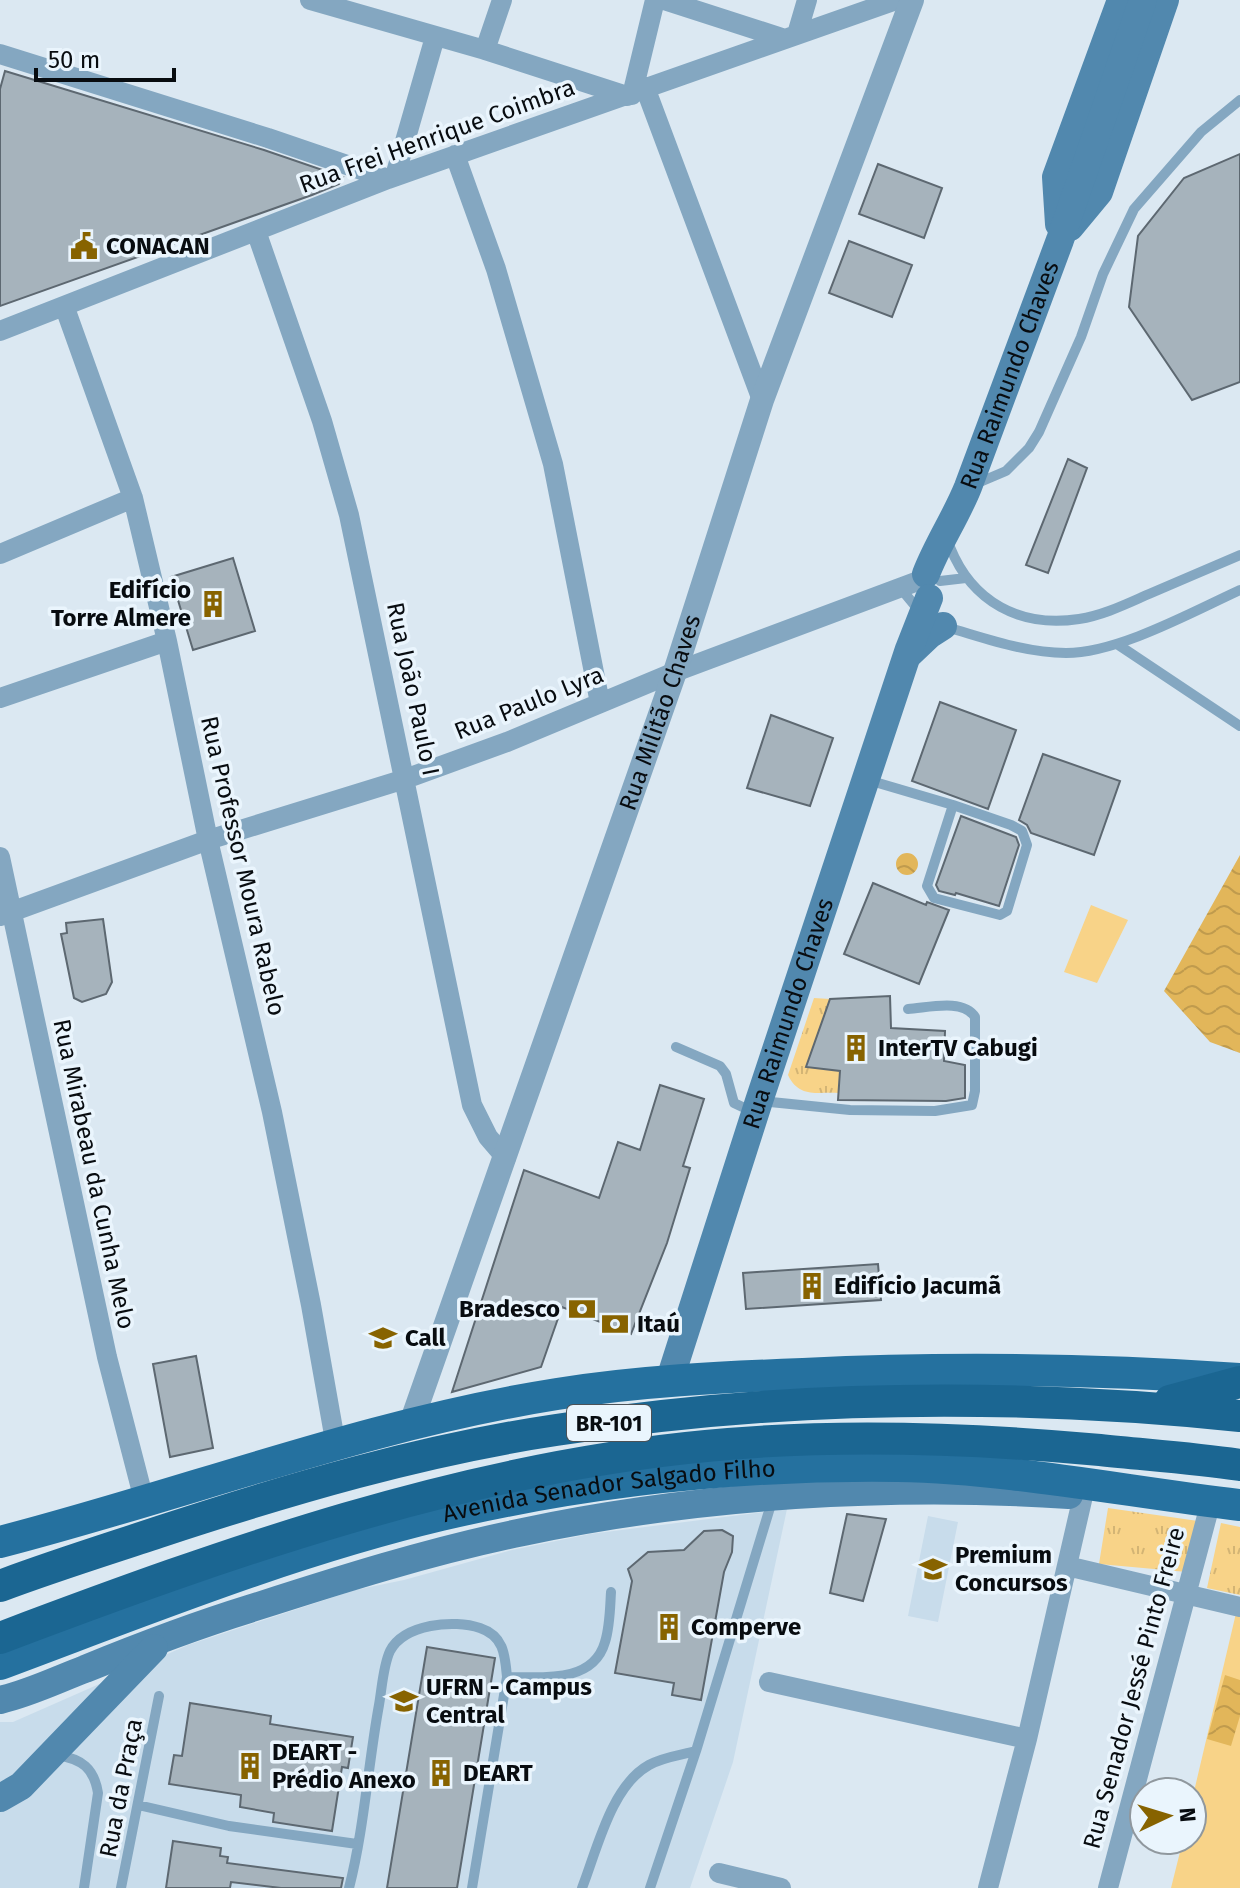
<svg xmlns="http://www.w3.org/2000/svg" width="1240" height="1888" viewBox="0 0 1240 1888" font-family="'Fira Sans',sans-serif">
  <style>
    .built { fill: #c8dceb }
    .grass { fill: url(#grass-tufts) }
    .garden { fill: #f8d388 }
    .water { fill: url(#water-waves) }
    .building { fill: #a6b3bc; stroke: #5d6871; stroke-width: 2 }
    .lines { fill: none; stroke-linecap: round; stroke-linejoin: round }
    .service { stroke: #84a7c1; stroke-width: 10 }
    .minor { stroke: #84a7c1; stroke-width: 20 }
    .tertiary { stroke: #84a7c1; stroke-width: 24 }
    .secondary { stroke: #5188ae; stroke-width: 28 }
    .primary { stroke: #25719f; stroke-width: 32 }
    .trunk { stroke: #1b6692; stroke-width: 32 }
    .labels { text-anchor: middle; stroke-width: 7; stroke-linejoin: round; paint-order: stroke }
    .shield { fill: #eaf5fd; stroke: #4c5257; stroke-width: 2 }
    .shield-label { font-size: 22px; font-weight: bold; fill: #080c10 }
    .street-label { font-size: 24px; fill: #080c10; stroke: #eaf5fd }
    .poi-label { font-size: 24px; font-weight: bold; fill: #080c10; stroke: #eaf5fd; text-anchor: start }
  </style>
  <defs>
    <pattern id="grass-tufts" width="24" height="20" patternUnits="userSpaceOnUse" patternTransform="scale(2)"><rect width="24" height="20" fill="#f8d388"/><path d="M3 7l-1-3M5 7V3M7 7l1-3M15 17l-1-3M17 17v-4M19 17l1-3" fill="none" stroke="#d3b474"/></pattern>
    <pattern id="water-waves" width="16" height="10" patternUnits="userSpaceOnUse" patternTransform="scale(2)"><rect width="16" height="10" fill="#e2b65a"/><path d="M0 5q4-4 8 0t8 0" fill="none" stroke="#c09b4d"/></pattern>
  </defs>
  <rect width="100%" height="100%" fill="#dbe8f2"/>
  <path class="built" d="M787,1509L733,1762L690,1888H0V1722H13L188,1645L355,1590L404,1580L512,1550L590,1534Z
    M928,1516L958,1522L938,1622L908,1616Z"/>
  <path class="grass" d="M814,998L830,999L807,1067L840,1071L838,1093C816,1092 799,1098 788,1075Z
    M1108,1508L1198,1521L1187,1572L1099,1564Z
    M1221,1523L1240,1527V1595L1207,1588Z"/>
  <path class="garden" d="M1091,905L1128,920L1097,983L1064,972Z
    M1237,1609L1240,1610V1888H1171L1183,1840H1192V1800Z"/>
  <path class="water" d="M896 864a11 11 0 1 1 22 0a11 11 0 1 1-22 0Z
    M1240,855V1053L1210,1042L1164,991Z
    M1225,1675L1240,1680V1716L1231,1746L1207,1739Z"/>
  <path class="building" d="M5,71L264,150L343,177L339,184L312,195L0,306V89Z
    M1240,154V382L1192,400L1129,307L1138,236L1184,178Z
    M878,164L942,188L924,238L859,214Z
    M849,241L912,265L892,317L829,293Z
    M1068,459L1087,468L1048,573L1026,565Z
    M233,558L255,631L193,650L171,577Z
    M940,702L1016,730L988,809L912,781Z
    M771,715L833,738L810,806L747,788Z
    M1043,754L1120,781L1094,855L1031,833L1027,825L1019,820Z
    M961,816L1016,837L1019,845L999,906L956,893L955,895L939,891L936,885Z
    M873,883L926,905L927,902L949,910L919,984L844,954Z
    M103,919L112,982L106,994L82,1002L74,998L61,934L67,933L66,923Z
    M890,996L891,1028L945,1031L944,1061L965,1065V1098L946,1101L838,1100L840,1071L806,1067L830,999Z
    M660,1085L704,1099L683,1166L690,1168L667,1243L631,1334L562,1307L541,1367L452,1392L524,1170L599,1198L618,1142L640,1150Z
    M878,1264L881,1300L746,1309L743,1273Z
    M196,1356L213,1448L170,1457L153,1364Z
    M847,1514L886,1519L863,1601L830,1593Z
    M722,1530L733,1536L732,1552L724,1572L701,1700L672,1695L674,1683L615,1673L632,1581L628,1569L648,1552L684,1550L704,1531Z
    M427,1647L495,1658L457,1888H387Z
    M190,1703L271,1716L270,1724L353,1737L348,1768L342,1767L332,1831L273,1822L274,1813L240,1807L241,1795L169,1784L174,1755L182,1756Z
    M173,1841L221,1848L220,1856L228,1857L227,1863L343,1878L341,1888H281L231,1882L230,1888H166Z"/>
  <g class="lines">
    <path class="service" d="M973,485L1006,471L1029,448L1039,432L1081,337L1103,274L1134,209L1201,132L1240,100
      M950,547C972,602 1020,628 1079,619C1104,615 1126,604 1149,594C1179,581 1210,568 1240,555
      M940,581L966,578
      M902,590L921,613
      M946,627C985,638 1025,653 1066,653C1118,653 1192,612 1240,590
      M1117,644L1240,726
      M868,780L953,805L1011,825L1022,831L1027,845L1007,911L1000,915L934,898L927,886L953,805
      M676,1047L720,1066L726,1074L734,1103L753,1112
      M761,1101L850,1110L935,1111L972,1105L975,1091V1017C963,998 927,1008 908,1009
      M507,1677C541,1677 593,1684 605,1642C610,1626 610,1608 611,1592
      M57,1755C82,1759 94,1768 98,1793L84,1888
      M138,1805L229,1826L357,1844
      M121,1888L159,1696
      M349,1888C364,1830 368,1765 379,1705C382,1688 383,1666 390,1651C404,1624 454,1619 480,1628C504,1636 505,1655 507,1677L472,1888
      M582,1888C597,1850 611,1786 649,1765C663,1757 681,1755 696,1751
      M650,1888L696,1751L772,1501"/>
    <path class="minor" d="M310,0L485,50L627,96
      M664,0L785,39
      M797,34L807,0
      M485,50L502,0
      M0,54L268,138L388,179
      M646,90L762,400
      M632,95L655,0
      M455,155L496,269L553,464L600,703
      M395,176L435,37
      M256,231L322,421L349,515L472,1105L488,1137L506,1158
      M65,308L133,498L167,641L208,840L272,1112L311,1305L336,1446
      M0,331L388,179L896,0
      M0,554L133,498
      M0,698L167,641
      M0,857L107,1357L144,1500
      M0,916L208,840L405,779L507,742L675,672L918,581
      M1067,1566L1240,1607
      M769,1682L1027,1739
      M719,1873L781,1888
      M988,1888L1027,1739L1086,1483
      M1108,1888L1211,1501"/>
    <path class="tertiary" id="s1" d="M410,1426L675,672L762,400L912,0"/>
    <g class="secondary">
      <path d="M1059,224L1056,177L1121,0"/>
      <path d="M1070,227L1099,192L1165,0"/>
      <path id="s2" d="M926,574C938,543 956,517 968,487L1060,240L1143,0"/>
      <path d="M910,653L929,635L943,626"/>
      <path id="s3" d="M670,1379L759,1101L909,649L929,598"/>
      <path d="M0,1700C30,1693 56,1680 85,1669C139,1647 194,1626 249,1609C339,1580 430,1551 523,1532C698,1495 891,1483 1069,1495"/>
      <path d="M0,1798L21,1786L154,1648"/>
    </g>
    <g class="primary">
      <path d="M0,1542C186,1494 367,1424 557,1394C639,1381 721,1377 803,1374C949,1367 1094,1369 1240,1379"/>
      <path id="s4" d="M0,1664C145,1610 290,1551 441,1515C590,1480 745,1464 898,1466C1010,1468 1128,1492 1240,1505"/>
    </g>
    <path class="trunk" d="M1170,1401L1240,1382
      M0,1586C53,1566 108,1549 162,1531C290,1489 422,1450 556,1430C780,1395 1014,1393 1240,1416
      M0,1638C228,1552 461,1469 706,1446C837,1433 969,1438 1100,1450C1147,1455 1194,1458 1240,1465"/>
  </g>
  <defs>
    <g id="civic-bare" transform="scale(2.16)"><path d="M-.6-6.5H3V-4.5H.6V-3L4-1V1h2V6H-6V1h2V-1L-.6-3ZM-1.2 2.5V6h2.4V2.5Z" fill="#876300" stroke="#eaf5fd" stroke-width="2.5" paint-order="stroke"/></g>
    <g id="building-bare" transform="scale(2.16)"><path d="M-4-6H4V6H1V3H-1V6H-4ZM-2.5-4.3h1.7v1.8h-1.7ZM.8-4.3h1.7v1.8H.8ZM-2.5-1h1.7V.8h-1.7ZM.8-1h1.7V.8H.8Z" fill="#876300" stroke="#eaf5fd" stroke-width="2.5" paint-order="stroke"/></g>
    <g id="bank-bare" transform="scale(2.16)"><path d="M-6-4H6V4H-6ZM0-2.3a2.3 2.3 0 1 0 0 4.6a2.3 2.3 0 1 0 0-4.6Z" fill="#876300" stroke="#eaf5fd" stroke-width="2.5" paint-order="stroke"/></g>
    <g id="school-bare" transform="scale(2.16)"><path d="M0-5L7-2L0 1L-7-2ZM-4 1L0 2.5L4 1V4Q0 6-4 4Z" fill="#876300" stroke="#eaf5fd" stroke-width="2.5" paint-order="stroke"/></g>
    <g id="university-bare" transform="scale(2.16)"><path d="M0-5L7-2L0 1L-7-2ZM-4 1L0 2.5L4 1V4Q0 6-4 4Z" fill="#876300" stroke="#eaf5fd" stroke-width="2.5" paint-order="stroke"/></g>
  </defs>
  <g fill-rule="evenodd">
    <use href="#civic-bare" x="84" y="246"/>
    <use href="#building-bare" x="213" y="604"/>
    <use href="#building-bare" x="856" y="1048"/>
    <use href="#building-bare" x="812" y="1286"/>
    <use href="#bank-bare" x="582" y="1309"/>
    <use href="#bank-bare" x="615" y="1324"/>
    <use href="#school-bare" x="383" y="1338"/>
    <use href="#school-bare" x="933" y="1569"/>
    <use href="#building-bare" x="669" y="1627"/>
    <use href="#university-bare" x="404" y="1701"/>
    <use href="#building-bare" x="250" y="1766"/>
    <use href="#building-bare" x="441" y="1773"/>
  </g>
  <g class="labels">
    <rect class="shield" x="567" y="1405" width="84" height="36" rx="6"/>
    <g class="shield-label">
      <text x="609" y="1431">BR-101</text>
    </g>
    <g class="street-label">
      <text transform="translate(437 136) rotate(-20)" y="8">Rua Frei Henrique Coimbra</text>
      <text dy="8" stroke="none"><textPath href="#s2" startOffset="216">Rua Raimundo Chaves</textPath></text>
      <text transform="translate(413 689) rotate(78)" y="8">Rua João Paulo I</text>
      <text transform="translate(529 703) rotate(-22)" y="8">Rua Paulo Lyra</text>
      <text dy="8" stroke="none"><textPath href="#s1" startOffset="756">Rua Militão Chaves</textPath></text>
      <text transform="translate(243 866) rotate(77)" y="8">Rua Professor Moura Rabelo</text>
      <text dy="8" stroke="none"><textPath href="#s3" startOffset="384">Rua Raimundo Chaves</textPath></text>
      <text transform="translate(94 1174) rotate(78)" y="8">Rua Mirabeau da Cunha Melo</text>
      <text dy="8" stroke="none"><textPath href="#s4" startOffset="636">Avenida Senador Salgado Filho</textPath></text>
      <text transform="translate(1134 1688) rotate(-75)" y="8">Rua Senador Jessé Pinto Freire</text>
      <text transform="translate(121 1788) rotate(-79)" y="8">Rua da Praça</text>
    </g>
    <g class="poi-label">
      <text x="106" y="254">CONACAN</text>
      <text x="191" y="598" text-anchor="end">Edifício<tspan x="191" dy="28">Torre Almere</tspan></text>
      <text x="878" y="1056">InterTV Cabugi</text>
      <text x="834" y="1294">Edifício Jacumã</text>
      <text x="560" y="1317" text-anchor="end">Bradesco</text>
      <text x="637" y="1332">Itaú</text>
      <text x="405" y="1346">Call</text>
      <text x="955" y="1563">Premium<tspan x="955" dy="28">Concursos</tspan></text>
      <text x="691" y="1635">Comperve</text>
      <text x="426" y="1695">UFRN - Campus<tspan x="426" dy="28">Central</tspan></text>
      <text x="272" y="1760">DEART -<tspan x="272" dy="28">Prédio Anexo</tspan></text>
      <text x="463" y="1781">DEART</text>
    </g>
  </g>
  <g transform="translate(1168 1816) rotate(86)"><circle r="38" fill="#eaf5fd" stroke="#90989e" stroke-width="2"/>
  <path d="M0-6L14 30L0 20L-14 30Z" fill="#876300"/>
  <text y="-12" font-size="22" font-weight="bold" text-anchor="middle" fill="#080c10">N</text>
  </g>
  <path d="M36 68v12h138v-12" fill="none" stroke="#080c10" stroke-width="4"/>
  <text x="48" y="68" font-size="24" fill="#080c10" stroke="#eaf5fd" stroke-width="6" paint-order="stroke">50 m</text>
</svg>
